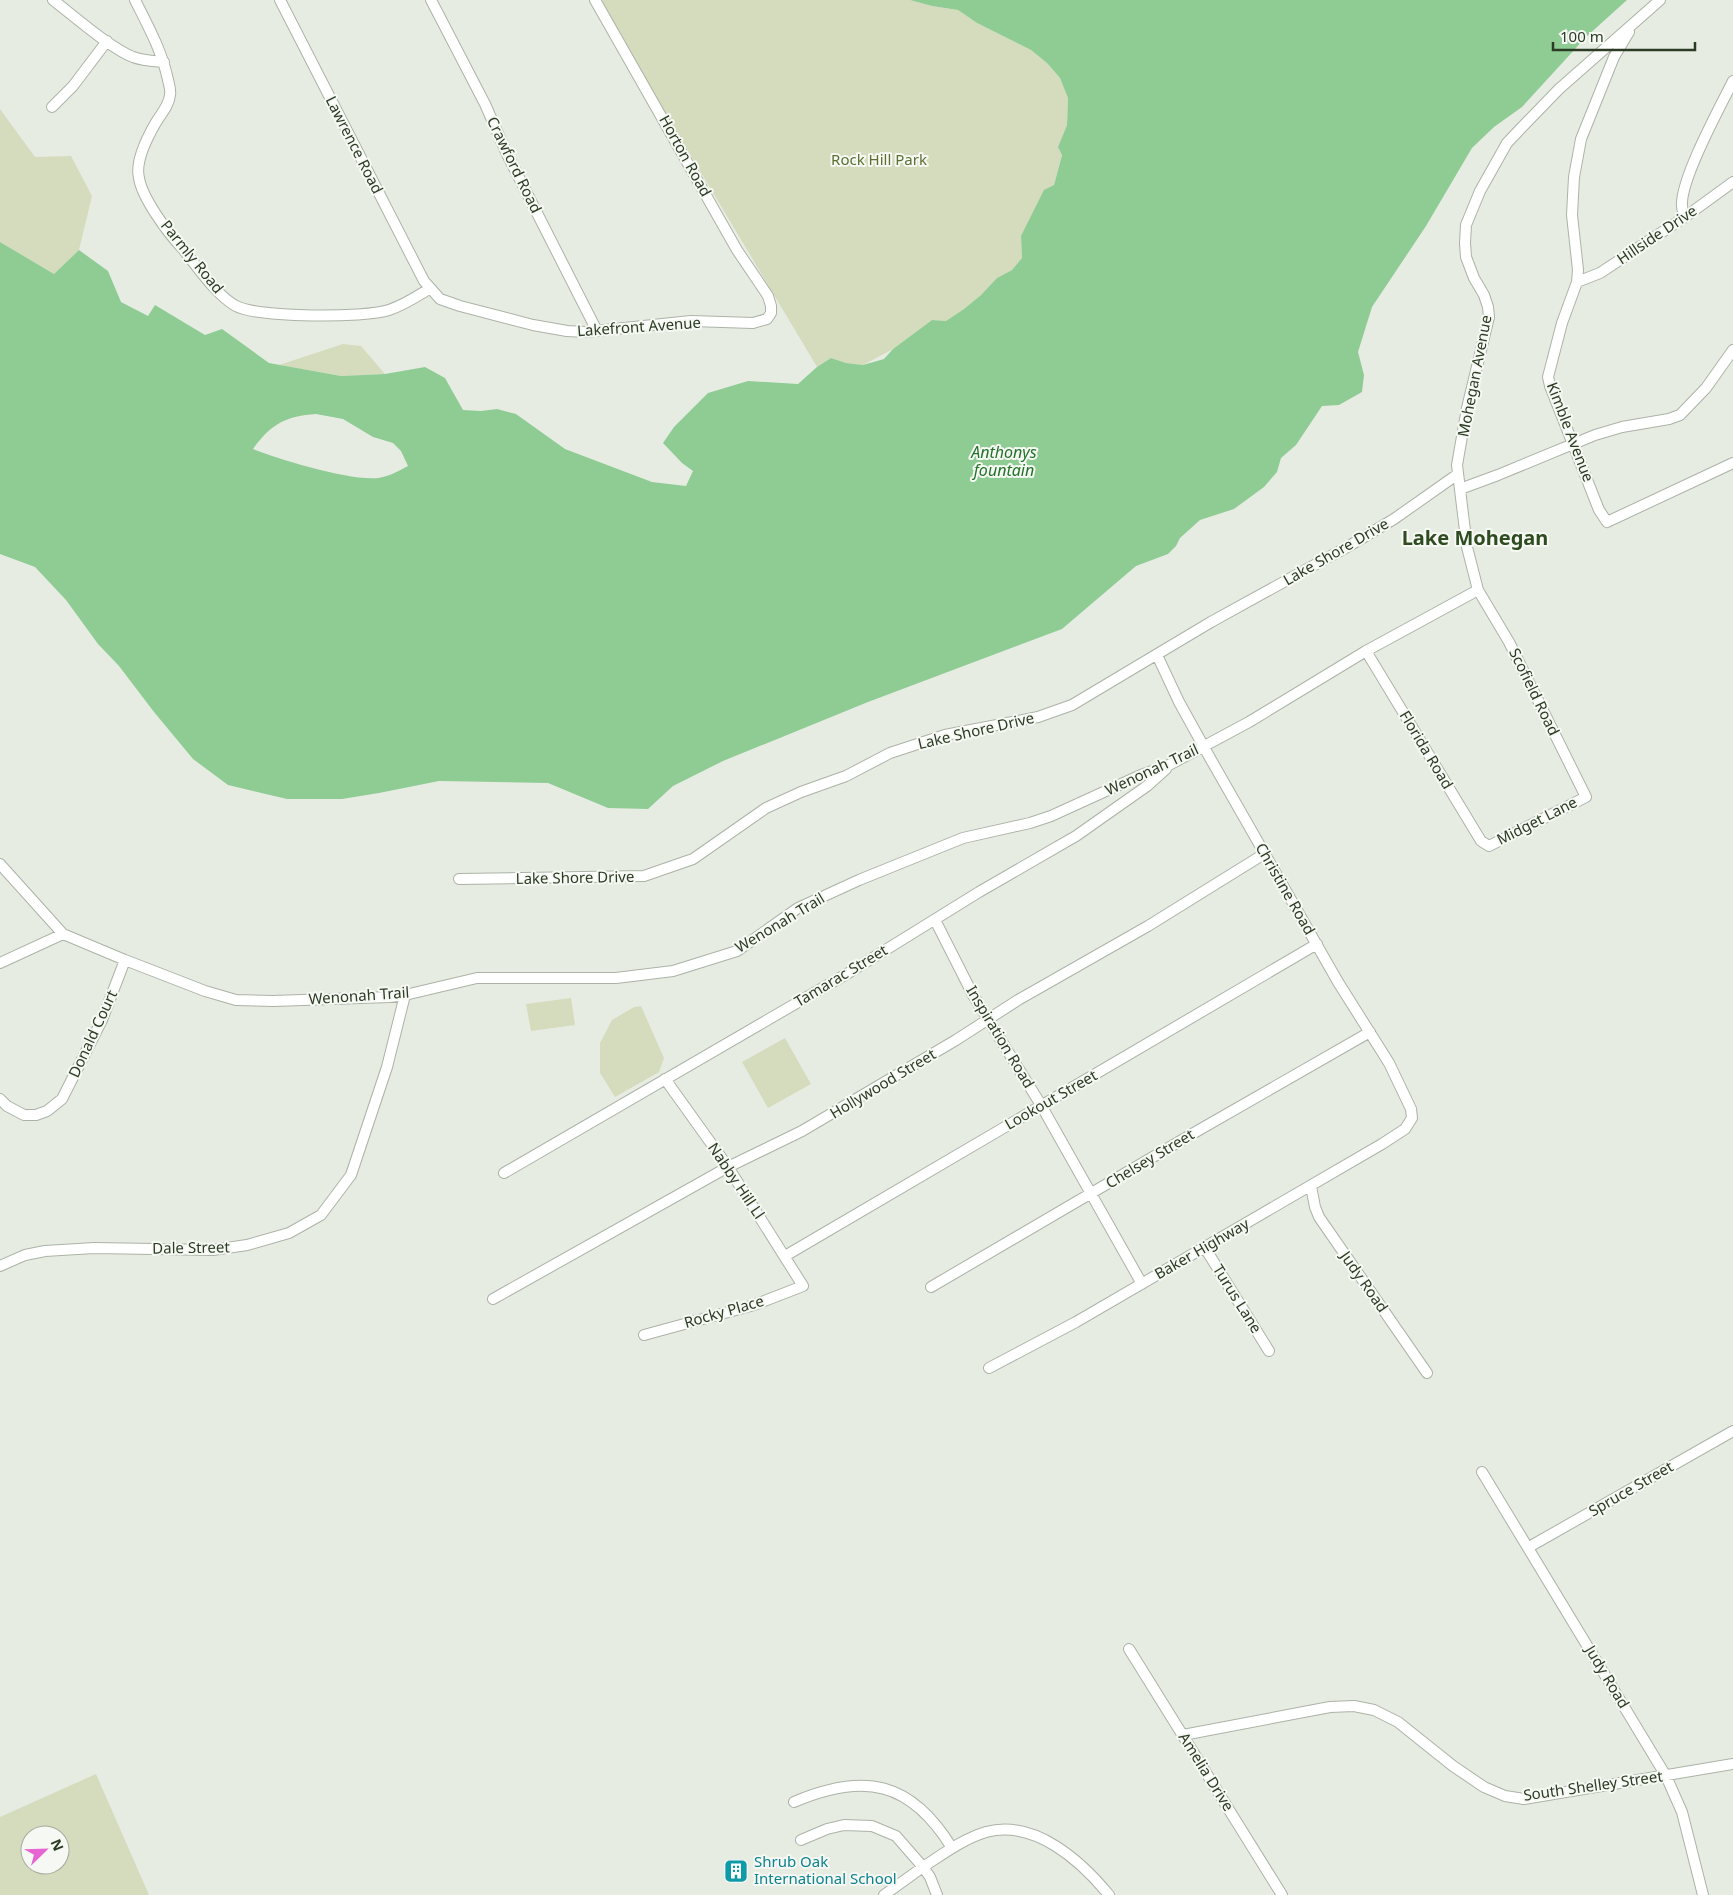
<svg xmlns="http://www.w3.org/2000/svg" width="1733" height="1895" viewBox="0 0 1733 1895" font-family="'Noto Sans',sans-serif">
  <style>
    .green { fill: #d5dbbd; fill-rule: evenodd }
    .water { fill: #8fcc94; fill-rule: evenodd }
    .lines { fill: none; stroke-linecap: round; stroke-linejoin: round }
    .minor-casing { stroke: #abb3a6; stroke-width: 12 }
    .minor { stroke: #fff; stroke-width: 10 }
    .labels { text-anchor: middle; stroke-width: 4; stroke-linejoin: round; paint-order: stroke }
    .street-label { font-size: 15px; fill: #2c3b24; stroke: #f6f8f3 }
    .park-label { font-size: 15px; fill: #5c6f31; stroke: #f6f8f3 }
    .culture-label { font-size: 15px; fill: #0d838f; stroke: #f6f8f3; text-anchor: start }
    .water-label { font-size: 16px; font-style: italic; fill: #227329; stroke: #f6f8f3 }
    .district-label { font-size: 20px; font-weight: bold; fill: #2f4c21; stroke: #f6f8f3 }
  </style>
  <rect width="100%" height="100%" fill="#e7ece3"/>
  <path class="green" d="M598,0H910L932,6L958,10L977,23L1031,50L1047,63L1060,78L1068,97L1067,125L1058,147L1062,154L1054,185L1021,236L1022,258L1012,270L997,278L981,295L964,309L946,321L932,320L893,349L863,365L846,363L831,358L817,367Z
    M0,109L35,157L71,156L92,196L79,250L54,274L0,242Z
    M343,344L361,346L385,374L341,376L279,365Z
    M571,998L575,1025L531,1031L526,1004Z
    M641,1006L664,1058L659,1072L615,1097L600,1073V1043L612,1020L634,1007Z
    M785,1038L811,1084L768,1108L742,1062Z
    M96,1774L149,1895H0V1817ZM30,1835H60V1865H30Z"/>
  <path class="water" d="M910,0H1627L1586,37L1522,107L1494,127L1472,148L1426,226L1372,307L1358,352L1364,375L1362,392L1339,405L1322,406L1296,445L1281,458L1277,472L1264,487L1234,509L1200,520L1180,538L1176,546L1168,554L1136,566L1062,629L868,702L723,761L673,786L648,809L608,808L548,783L439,781L379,793L342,799H287L228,785L193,759L154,712L119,666L98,644L66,600L35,567L0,554V242L54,274L79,250L108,271L121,302L148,316L155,305L205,335L222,329L269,363L341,376L385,374L425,367L445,378L463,410L481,411L497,409L516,414L565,449L652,482L686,486L693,471L682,463L663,443L674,427L708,393L748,381L798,384L817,367L831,358L846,363L863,365L884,359L893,349L932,320L946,321L964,309L981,295L997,278L1012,270L1022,258L1021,236L1044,190L1054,185L1062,155L1058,147L1067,125L1068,98L1060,78L1047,63L1031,50L977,23L958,10L932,6ZM316,414L343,419L373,437L393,443L401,451L408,466C400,470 392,475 383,477C359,484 278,459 253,449C271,424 286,416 316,414Z"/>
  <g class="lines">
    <g class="minor-casing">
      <path id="minor" d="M53,0C74,16 110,48 133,57C144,61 153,61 164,62
        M135,0C148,26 162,51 168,80C169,84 171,90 170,95C169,106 160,115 155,124C147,138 135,162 139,178C142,198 168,233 182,248C197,266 216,295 236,306C259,318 364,318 389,310C404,305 416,297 429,289
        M280,0L424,281L440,299L460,306L533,325L567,331L586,332L691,321L753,323L767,319L771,313V306L768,296L737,250L595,0
        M431,0L485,104L507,154L597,331
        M1629,32L1614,57L1581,139L1574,177L1572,215L1578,270L1577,282L1562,323L1548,377L1550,386L1599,510L1607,522L1733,463
        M52,107L73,86L107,41
        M1685,217C1684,214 1682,210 1682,206C1680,180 1720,107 1733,81
        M1577,282L1600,273L1685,217L1733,182
        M1460,489L1498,475L1595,435L1622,427L1669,419L1680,415L1706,388L1733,350
        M1366,651L1481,841L1489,846L1586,797L1509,642L1478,590L1467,547L1457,465L1467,408L1489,317L1488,307L1484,295L1474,278L1466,257L1465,243L1466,225L1480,191L1507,143L1526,123L1559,89L1660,0
        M0,864L63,934L125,960L205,991L236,1000L273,1001L390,997L405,995L477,978H616L673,971L737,951L798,908L859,880L963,838L1030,823L1051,816L1141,775L1169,765L1249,722L1366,651L1478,590
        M459,879L644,876L693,859L766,808L801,792L846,776L890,753L945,735L1038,717L1072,705L1211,622L1349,546L1394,519L1458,474
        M935,920L973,995L1041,1105L1142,1284
        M0,963L63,934
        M0,1099L7,1106L24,1115H36L47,1111L62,1099L102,1020L125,960
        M504,1173L850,972L979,892L1076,836L1147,786L1166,769
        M1311,1186L1315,1207L1319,1217L1427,1373
        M1205,1248L1269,1351
        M785,1256L1317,944
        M0,1266L25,1255L45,1251L94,1248L213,1250L247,1245L289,1233L321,1215L351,1175L387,1067L405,995
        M931,1287L1199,1130L1370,1032
        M493,1299L728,1167L802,1131L956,1040L1018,1000L1148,926L1264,854
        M644,1335L754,1305L803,1286L728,1167L665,1079
        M989,1368L1076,1322L1382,1144L1405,1129L1412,1118L1411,1109L1389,1063L1338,982L1210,758L1179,702L1157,655
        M1482,1472L1666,1776L1682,1812L1703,1895
        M1529,1547L1733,1431
        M1129,1649L1282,1895
        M1183,1735L1330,1707L1354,1706L1374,1710L1398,1722L1453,1766L1484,1787L1505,1796L1524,1799L1733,1764
        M794,1802C864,1772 911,1781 952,1848
        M801,1840L827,1829L844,1825L872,1826L896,1836L923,1867C943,1854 963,1839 986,1832C1035,1819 1081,1861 1109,1895
        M884,1895L923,1867L930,1877L937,1895"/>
    </g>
    <use href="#minor" class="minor"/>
  </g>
  <defs>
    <g id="building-square" transform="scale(1.25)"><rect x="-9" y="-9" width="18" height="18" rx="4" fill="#0f9aa8" stroke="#f6f8f3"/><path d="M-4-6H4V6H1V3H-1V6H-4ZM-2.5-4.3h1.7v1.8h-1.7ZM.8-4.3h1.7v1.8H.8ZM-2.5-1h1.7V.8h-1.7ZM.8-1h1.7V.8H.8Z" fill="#fff"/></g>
  </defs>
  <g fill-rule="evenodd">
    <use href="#building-square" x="736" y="1871"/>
  </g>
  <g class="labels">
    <g class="street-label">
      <text transform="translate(354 145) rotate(63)" y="5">Lawrence Road</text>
      <text transform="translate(685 156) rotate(61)" y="5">Horton Road</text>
      <text transform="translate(514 165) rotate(64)" y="5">Crawford Road</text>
      <text transform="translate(1657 235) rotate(-34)" y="5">Hillside Drive</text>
      <text transform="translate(192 257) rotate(51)" y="5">Parmly Road</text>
      <text transform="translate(639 327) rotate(-4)" y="5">Lakefront Avenue</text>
      <text transform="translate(1475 376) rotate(-79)" y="5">Mohegan Avenue</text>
      <text transform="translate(1570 432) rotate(69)" y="5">Kimble Avenue</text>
      <text transform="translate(1336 552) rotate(-30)" y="5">Lake Shore Drive</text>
      <text transform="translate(1534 692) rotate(64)" y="5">Scofield Road</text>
      <text transform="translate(976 731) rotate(-13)" y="5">Lake Shore Drive</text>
      <text transform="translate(1426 750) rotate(59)" y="5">Florida Road</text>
      <text transform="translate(1152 770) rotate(-25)" y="5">Wenonah Trail</text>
      <text transform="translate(1537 821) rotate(-27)" y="5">Midget Lane</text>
      <text transform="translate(575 878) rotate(-1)" y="5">Lake Shore Drive</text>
      <text transform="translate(1285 889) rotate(60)" y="5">Christine Road</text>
      <text transform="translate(780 923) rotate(-31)" y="5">Wenonah Trail</text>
      <text transform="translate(841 976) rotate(-31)" y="5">Tamarac Street</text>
      <text transform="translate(359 996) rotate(-4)" y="5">Wenonah Trail</text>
      <text transform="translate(93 1034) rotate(-65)" y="5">Donald Court</text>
      <text transform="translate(1000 1037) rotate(59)" y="5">Inspiration Road</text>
      <text transform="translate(883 1084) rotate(-31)" y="5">Hollywood Street</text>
      <text transform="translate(1051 1100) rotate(-30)" y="5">Lookout Street</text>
      <text transform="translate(1150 1159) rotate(-31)" y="5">Chelsey Street</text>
      <text transform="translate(736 1181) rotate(56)" y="5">Nabby Hill Ll</text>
      <text transform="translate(191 1248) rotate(-1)" y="5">Dale Street</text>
      <text transform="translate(1202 1249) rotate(-30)" y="5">Baker Highway</text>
      <text transform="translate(1364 1282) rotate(55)" y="5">Judy Road</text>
      <text transform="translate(1237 1299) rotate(58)" y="5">Turus Lane</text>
      <text transform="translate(724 1312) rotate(-16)" y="5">Rocky Place</text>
      <text transform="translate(1631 1489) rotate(-30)" y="5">Spruce Street</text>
      <text transform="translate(1607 1677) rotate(59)" y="5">Judy Road</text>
      <text transform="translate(1206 1772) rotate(58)" y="5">Amelia Drive</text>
      <text transform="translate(1593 1786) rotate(-8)" y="5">South Shelley Street</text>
    </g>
    <g class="park-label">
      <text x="879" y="165">Rock Hill Park</text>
    </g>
    <g class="culture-label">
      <text x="754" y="1867">Shrub Oak<tspan x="754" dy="17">International School</tspan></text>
    </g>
    <g class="water-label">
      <text x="1004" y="458">Anthonys<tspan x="1004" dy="18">fountain</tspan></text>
    </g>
    <g class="district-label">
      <text x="1475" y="545">Lake Mohegan</text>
    </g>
  </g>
  <g transform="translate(45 1850) rotate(67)"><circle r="24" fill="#f6f8f3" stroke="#a5aca0"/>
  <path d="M0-4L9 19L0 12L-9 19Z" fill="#e765d2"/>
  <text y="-8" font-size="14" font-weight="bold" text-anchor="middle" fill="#2c3b24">N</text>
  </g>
  <path d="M1553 42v8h142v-8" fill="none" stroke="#2c3b24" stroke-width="2.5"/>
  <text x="1560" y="42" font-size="15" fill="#2c3b24" stroke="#f6f8f3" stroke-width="4" paint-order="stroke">100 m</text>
</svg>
